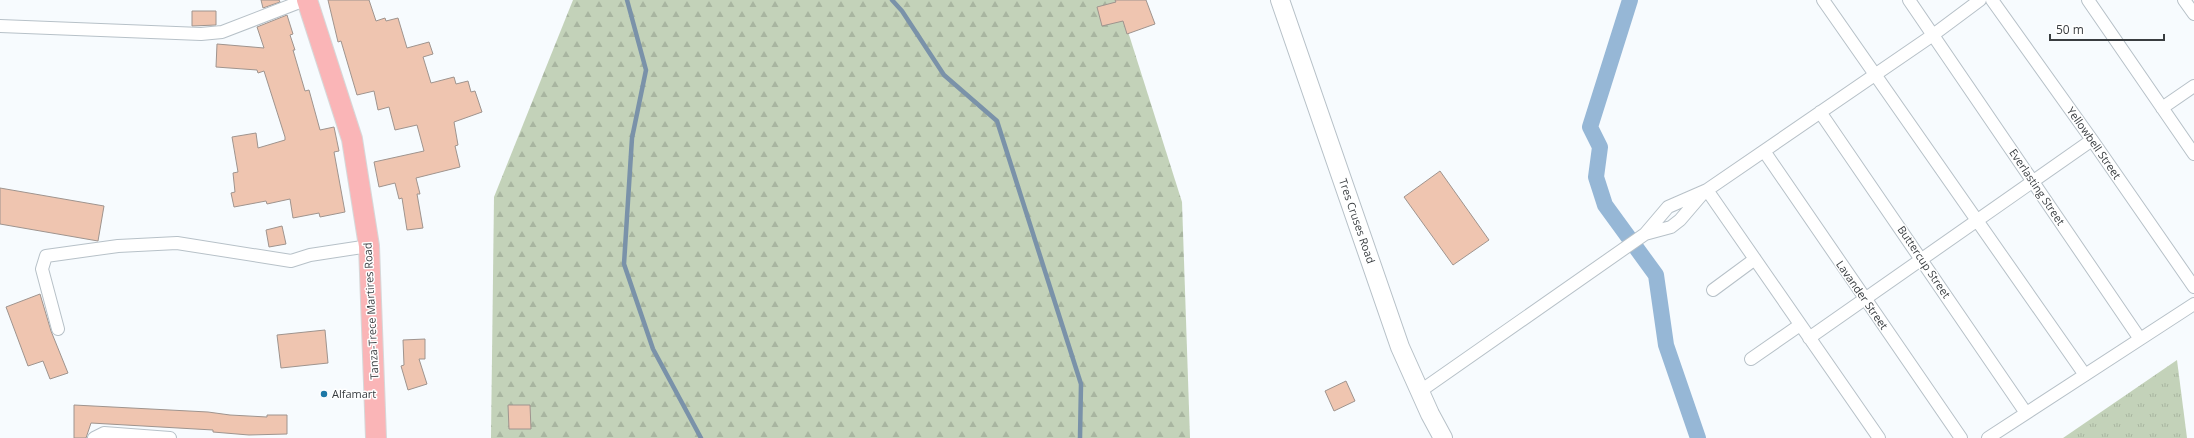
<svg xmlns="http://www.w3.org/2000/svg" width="2194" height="438" viewBox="0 0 2194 438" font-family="'Open Sans',sans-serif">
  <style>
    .grass { fill: url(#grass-tufts) }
    .forest { fill: url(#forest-firs) }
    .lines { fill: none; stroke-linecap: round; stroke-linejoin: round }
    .stream { stroke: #7a92a9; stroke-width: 4.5 }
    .canal { stroke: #96b7d6; stroke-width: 16 }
    .building { fill: #efc5b0; stroke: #9f948e }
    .minor-casing { stroke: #b7c1c8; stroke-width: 14 }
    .secondary-casing { stroke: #b7c1c8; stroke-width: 20 }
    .primary-casing { stroke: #d7d8d9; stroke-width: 22 }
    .minor { stroke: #fff; stroke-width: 12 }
    .secondary { stroke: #fff; stroke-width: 18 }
    .primary { stroke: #fab5b7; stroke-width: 20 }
    .poi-dot { fill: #1d78a6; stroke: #fff; stroke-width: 1.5 }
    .labels { text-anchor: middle; stroke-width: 3; stroke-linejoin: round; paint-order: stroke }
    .street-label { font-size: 11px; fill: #393d40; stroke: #fff }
    .poi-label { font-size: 11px; fill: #393d40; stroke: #fff; text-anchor: start }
  </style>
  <defs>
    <pattern id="grass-tufts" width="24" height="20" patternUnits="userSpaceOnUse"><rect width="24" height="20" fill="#c3d2b9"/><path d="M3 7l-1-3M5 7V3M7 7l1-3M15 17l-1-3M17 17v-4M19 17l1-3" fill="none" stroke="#a8b5a0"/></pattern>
    <pattern id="forest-firs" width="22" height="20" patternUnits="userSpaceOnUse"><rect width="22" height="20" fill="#c3d2b9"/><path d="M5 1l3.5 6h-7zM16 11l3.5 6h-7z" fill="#a8b5a0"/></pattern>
  </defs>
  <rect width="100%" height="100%" fill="#f7fbfe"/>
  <path class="grass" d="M2177,360L2187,438H2063Z"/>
  <path class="forest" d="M573,0H1118L1182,202L1190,438H491L494,197Z"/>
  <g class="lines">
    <path class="stream" d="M627,0L646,70L632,138L624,264L653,349L701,438
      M892,0L902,11L944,75L997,121L1081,384L1080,438"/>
    <path class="canal" d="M1630,0L1590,127L1600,147L1596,177L1605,205L1656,275L1666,345L1698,438"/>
  </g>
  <path class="building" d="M261,0H279L280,2L263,8Z
    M328,0H369L376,21L385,18L386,21L398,18L407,48L429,42L433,54L423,57L431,83L454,77L456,84L468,81L471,92L475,91L482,112L454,122L458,145L455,146L460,167L416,178L420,194H417L423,228L407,230L402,198L399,199L395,183L379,187L374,162L424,151L417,125L395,130L389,107L378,110L374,91L357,95L341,41L338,42Z
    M1115,0H1146L1155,24L1127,34L1123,21L1102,26L1097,7L1116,2Z
    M192,11H216V25L192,26Z
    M287,15L293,34L290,35L295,50H293L305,91L309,90L320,130L334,127L339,151L334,152L345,212L320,217L319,213L293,218L290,199L267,204L266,201L234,207L231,193L235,192L233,173L238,172L232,137L256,133L258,148L285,140V137L264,71L258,73L257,70L216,67L217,44L264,48L257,27Z
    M1440,171L1489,240L1453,265L1404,197Z
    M0,188L104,206L98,241L0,224Z
    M282,226L286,244L269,247L266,230Z
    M40,294L51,331L68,373L50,379L43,361L28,366L6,307Z
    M325,330L328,363L281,368L277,335Z
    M425,339V359H419L427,384L408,390L401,366L404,365L403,340Z
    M1346,381L1355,401L1334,411L1325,391Z
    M74,405L208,412L230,415L267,417V415H287V434L249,435L213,432V430L91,423L86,438H74Z
    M508,405H530L531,429H509Z"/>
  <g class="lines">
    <g class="minor-casing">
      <path id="minor" d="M1823,0L2085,375
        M1909,0L2140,339
        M1992,0L2092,140L2194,287
        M2088,0L2194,154
        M2184,0L2194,14
        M0,26L201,34L222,32L305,0
        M2162,108L2194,86
        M1820,112L2026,413
        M1764,151L1961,438
        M1707,190L1879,438
        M1645,234L1671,227L1680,220L1704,192
        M1713,290L1755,259
        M58,329L42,269L46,256L118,246L177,243L291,261L310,255L369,246
        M1809,338L2092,140
        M1751,359L1800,325
        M1419,392L1645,234L1668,207L1707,190L1933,35L1980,0
        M94,438L104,433L170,438
        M1988,438L2194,304"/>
    </g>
    <g class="secondary-casing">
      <path id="secondary" d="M1280,0L1400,347L1430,414L1443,438"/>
    </g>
    <g class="primary-casing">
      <path id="primary" d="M307,0L352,139L369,246L376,438"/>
    </g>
    <use href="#minor" class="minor"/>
    <use href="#secondary" class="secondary"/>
    <use href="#primary" class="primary"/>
  </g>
  <circle class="poi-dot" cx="324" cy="394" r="4"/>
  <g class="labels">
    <g class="street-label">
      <text transform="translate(2094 143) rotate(55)" y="4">Yellowbell Street</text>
      <text transform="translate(2037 187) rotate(56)" y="4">Everlasting Street</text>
      <text transform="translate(1357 221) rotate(71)" y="4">Tres Cruses Road</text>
      <text transform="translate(1924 262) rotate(56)" y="4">Buttercup Street</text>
      <text transform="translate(1862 295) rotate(55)" y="4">Lavander Street</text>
      <text transform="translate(371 311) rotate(-93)" y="4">Tanza-Trece Martires Road</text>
    </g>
    <g class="poi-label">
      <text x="332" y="398">Alfamart</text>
    </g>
  </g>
  <path d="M2050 34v6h114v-6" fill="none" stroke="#393d40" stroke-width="2"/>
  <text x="2056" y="34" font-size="12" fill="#393d40" stroke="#ffffff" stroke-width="3" paint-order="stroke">50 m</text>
</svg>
